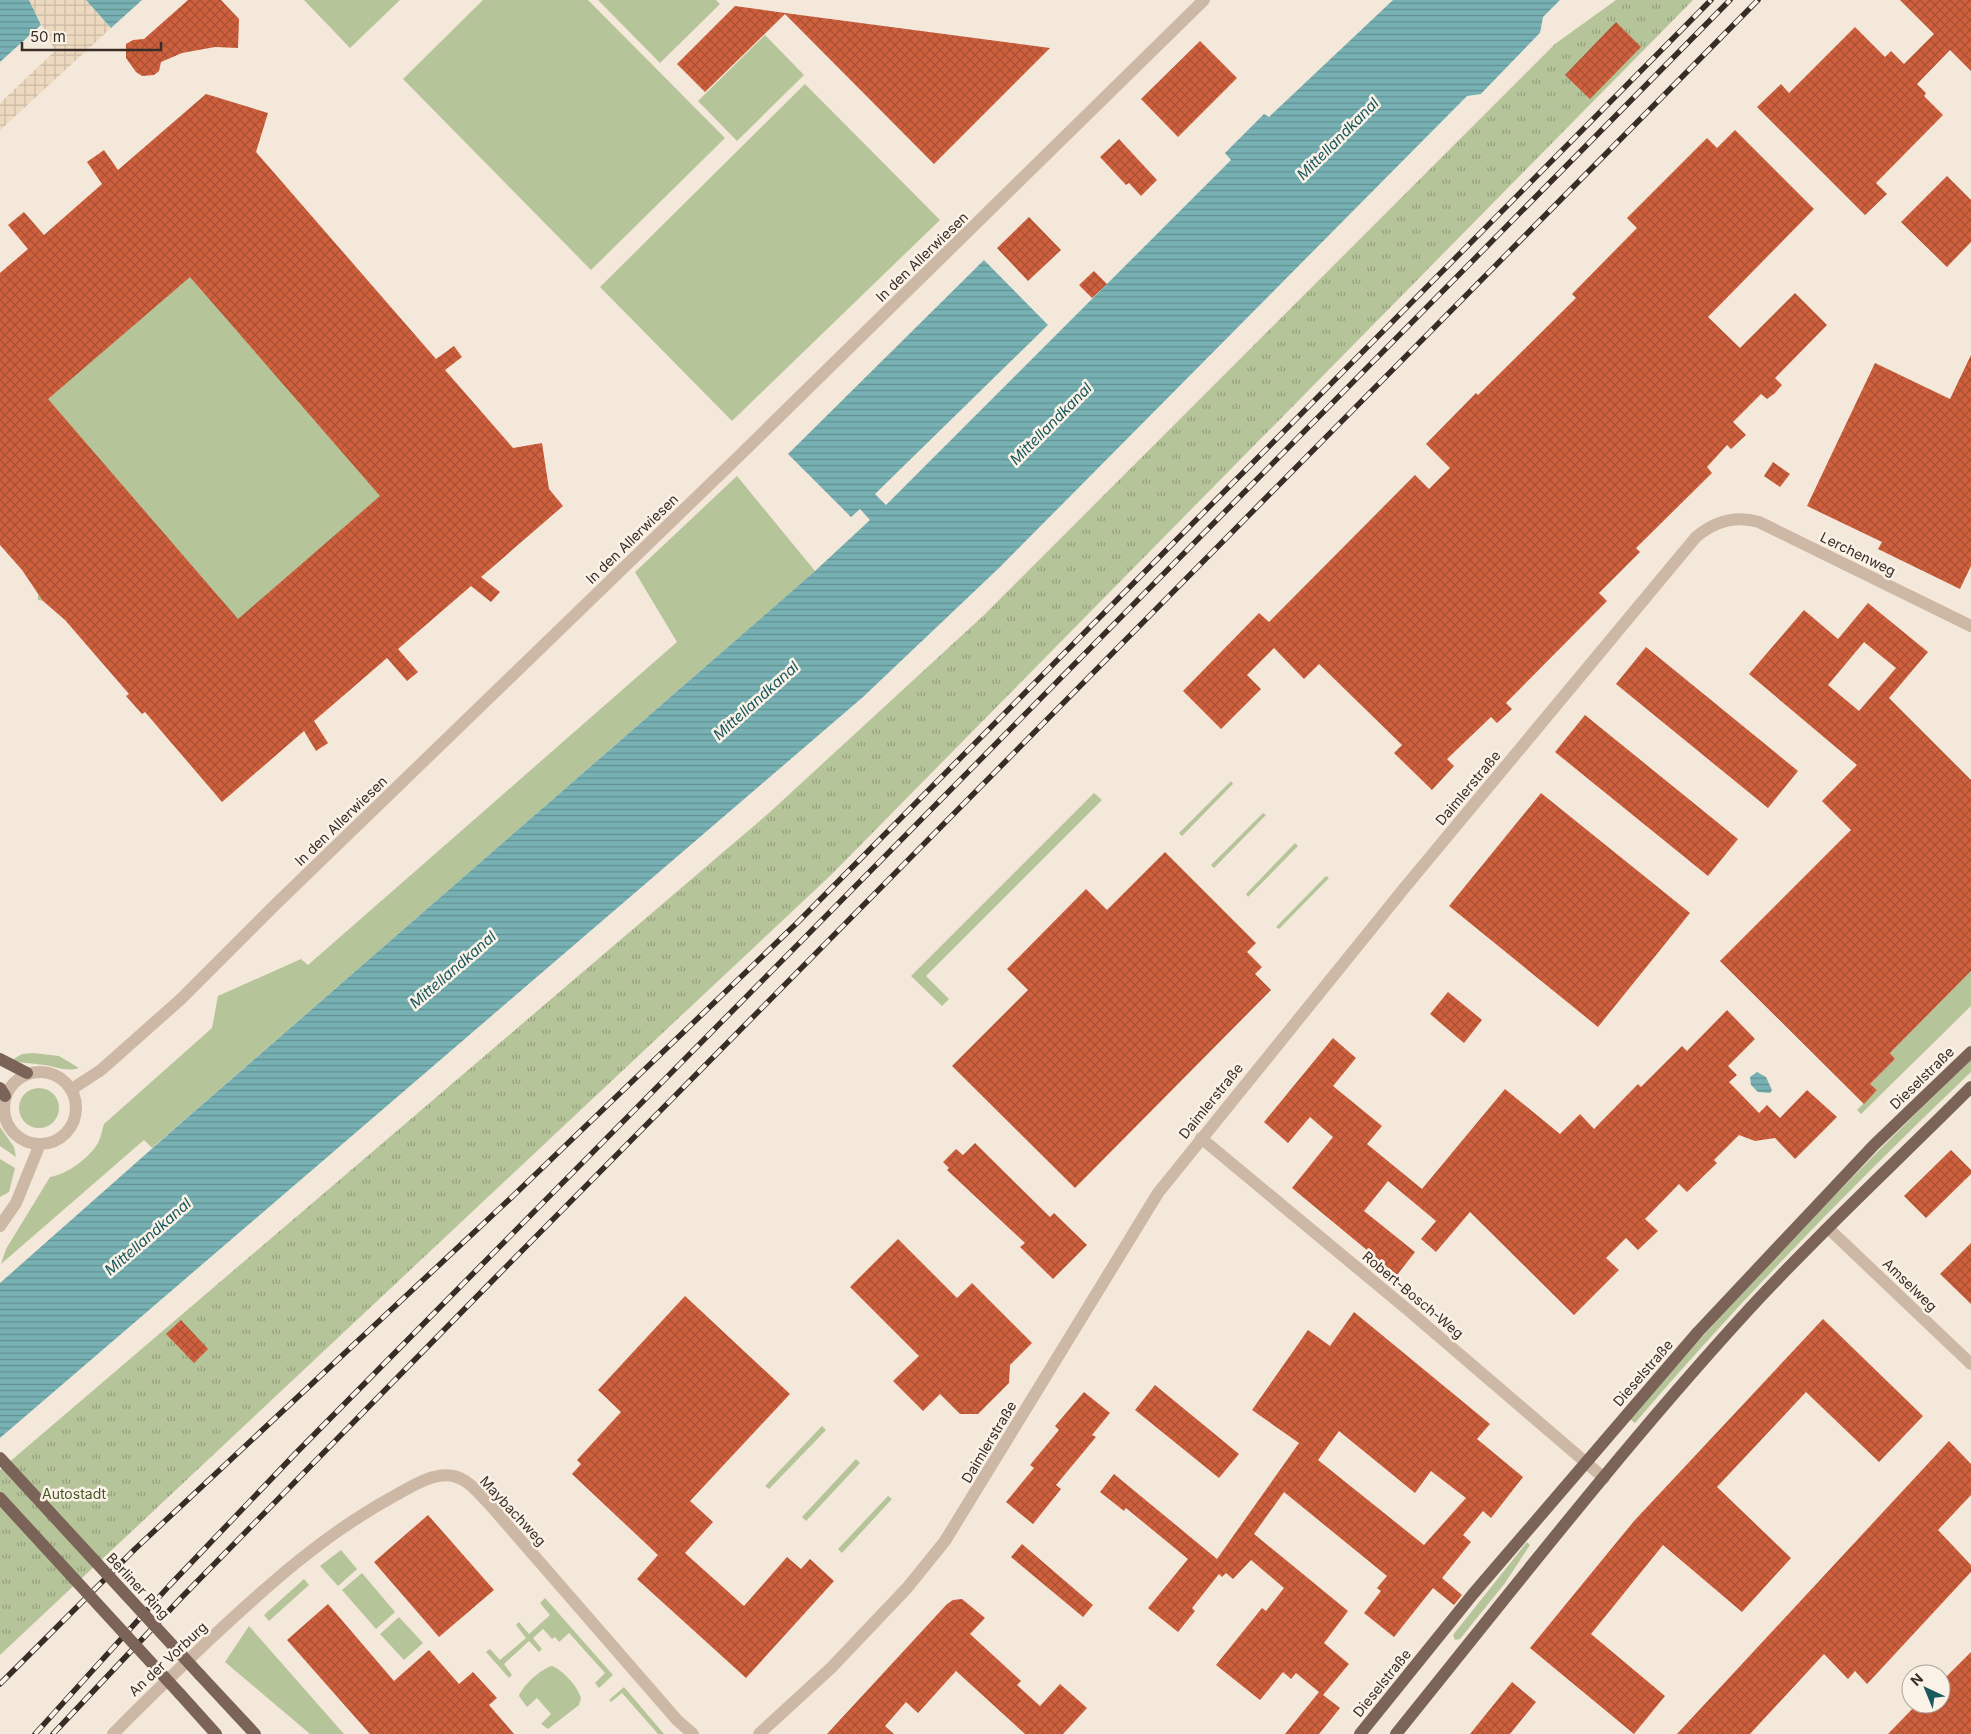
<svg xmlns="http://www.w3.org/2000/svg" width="1971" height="1734" viewBox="0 0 1971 1734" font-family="Inter,sans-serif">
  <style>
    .grass { fill: #b6c499 }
    .park { fill: url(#park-tufts) }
    .plaza { fill: url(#plaza-grid) }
    .water { fill: url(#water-rules) }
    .pier { fill: #f4e8da }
    .building { fill: url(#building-cross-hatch); fill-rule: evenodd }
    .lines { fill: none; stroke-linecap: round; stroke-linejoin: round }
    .minor { stroke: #cdb7a5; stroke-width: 12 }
    .major { stroke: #7b6357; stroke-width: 12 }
    .rail-casing { stroke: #382c27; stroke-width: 5.5 }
    .rail { stroke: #fbf2e7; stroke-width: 4; stroke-dasharray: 11; stroke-linecap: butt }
    .major-bridge { stroke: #7b6357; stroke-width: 12 }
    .labels { text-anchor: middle; stroke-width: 5; stroke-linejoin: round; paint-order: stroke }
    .street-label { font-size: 14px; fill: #382c27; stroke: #fbf2e7 }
    .park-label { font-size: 14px; fill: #475829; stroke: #fbf2e7 }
    .water-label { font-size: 15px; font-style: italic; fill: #19585d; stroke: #fbf2e7 }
  </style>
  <defs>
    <pattern id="park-tufts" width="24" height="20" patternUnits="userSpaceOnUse" patternTransform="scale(1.25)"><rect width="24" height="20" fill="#b6c499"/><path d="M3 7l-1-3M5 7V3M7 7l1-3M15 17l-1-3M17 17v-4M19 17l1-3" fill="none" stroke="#959f7d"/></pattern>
    <pattern id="plaza-grid" width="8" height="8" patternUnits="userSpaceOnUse" patternTransform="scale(1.25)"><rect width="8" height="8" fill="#edd9c0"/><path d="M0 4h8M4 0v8" fill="none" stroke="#ccbaa5"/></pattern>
    <pattern id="water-rules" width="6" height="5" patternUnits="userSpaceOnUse" patternTransform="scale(1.25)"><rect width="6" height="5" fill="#77b1b3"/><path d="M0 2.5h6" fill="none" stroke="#639092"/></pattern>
    <pattern id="building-cross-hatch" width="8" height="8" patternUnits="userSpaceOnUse" patternTransform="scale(1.25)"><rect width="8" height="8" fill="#cf603d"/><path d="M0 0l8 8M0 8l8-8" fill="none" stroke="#a94f33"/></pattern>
  </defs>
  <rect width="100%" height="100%" fill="#f4e8da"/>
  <path class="grass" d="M304,0H400L350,48Z
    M483,0H588L725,138L591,270L403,79Z
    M598,0H716L720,4L660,63Z
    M765,35L804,75L737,141L698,101Z
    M805,84L940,220L732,421L600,287Z
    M84,223L411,369L346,672L70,624L44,601L38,600V594L13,552L0,505V297Z
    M737,476L815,571L152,1148L144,1140L1,1264L6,1249L50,1177C68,1174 89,1158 98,1143C101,1137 102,1130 104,1124L212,1028L218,996L301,959L308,965L677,642L635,572Z
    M1231,781L1233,784L1182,836L1179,833Z
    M1094,793L1102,800L926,976L949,999L942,1006L911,976Z
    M1263,813L1266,815L1214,868L1211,865Z
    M1295,843L1298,846L1248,897L1246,894Z
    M1326,876L1329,878L1279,929L1276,927Z
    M1971,971V1006L1861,1114L1857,1110L1877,1090L1870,1084L1895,1059L1890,1053Z
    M33,1053L59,1056L79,1068C65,1072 58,1067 44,1065C33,1063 23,1064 12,1060L22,1054Z
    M1971,1060V1072C1854,1184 1740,1300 1635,1423L1630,1419C1738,1294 1852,1174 1971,1060Z
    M19 1108a20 20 0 1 1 40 0a20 20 0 1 1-40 0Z
    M0,1127L14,1147L16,1157L0,1146Z
    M0,1159L15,1168L9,1192L0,1197Z
    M822,1426L826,1430L769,1489L765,1486Z
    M856,1459L860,1463L806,1521L802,1517Z
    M888,1496L892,1499L842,1553L838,1549Z
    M1527,1542L1530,1545L1505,1583L1460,1639L1455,1640L1453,1635Z
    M341,1550L357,1569L338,1586L320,1566Z
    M362,1573L395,1612L376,1629L342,1590Z
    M304,1579L309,1585L269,1621L264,1615Z
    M545,1598L613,1675L599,1688L595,1683L605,1673L569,1633L559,1642L555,1637L552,1639L543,1629L533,1638L542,1649L539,1652L529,1641L504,1664L512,1675L509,1678L486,1652L490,1649L500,1660L526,1638L516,1625L519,1622L529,1634L550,1615L540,1603Z
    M399,1617L423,1643L404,1660L380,1634Z
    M249,1626L344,1734H310L225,1662Z
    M552,1666C563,1670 578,1687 581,1698L579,1705L548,1729L541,1724L551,1714L537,1698L527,1707L519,1696C522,1686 542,1668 552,1666Z
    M624,1687L664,1734H658L622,1693L611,1702L609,1700Z"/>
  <path class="park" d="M1616,0H1693L831,875L0,1655V1470L770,812L983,616L1555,44Z"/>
  <path class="plaza" d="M29,0H86L111,28L0,130V103L55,51Z"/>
  <path class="water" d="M0,0H29L41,25L0,62Z
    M86,0H142L111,28Z
    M1393,0H1560L1543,17L1540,33L1481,94L1467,96L1000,567L863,697L0,1438V1283L181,1123L815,571L870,520L860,509L851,517L788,454L984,260L1048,325L875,494L886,505L1231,160L1225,153L1264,114L1269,117Z
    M1757,1072L1766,1077L1772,1090L1770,1093L1758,1092L1751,1085L1750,1077Z"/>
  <path class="pier" d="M1540,33L1542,35L1483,95L1481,94Z"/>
  <path class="building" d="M188,0H221L239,19L238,48L215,47L182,53L161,62L159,71L154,75L142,76L136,72L126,58V44L133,40L144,39Z
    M1900,0H1971V71L1950,50L1917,84L1926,93L1924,96L1943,115L1876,183L1887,194L1865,215L1757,107L1781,84L1789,93L1855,27L1885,57L1891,51L1904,64L1934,34Z
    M735,6L785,13L1050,48L934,164L785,14L705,92L677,64Z
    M1616,22L1641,47L1590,99L1565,75Z
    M1200,41L1237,78L1178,137L1141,99Z
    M206,94L268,113L256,152L436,359L454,346L462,357L445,370L513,448L542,443L549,489L563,506L481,577L500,592L491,602L471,586L398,649L418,672L407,681L387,658L314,721L328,743L316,751L304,731L222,802L145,712L142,714L126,696L129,694L65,620L43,601L22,570L0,545V273L28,249L8,225L24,212L44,235L102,184L87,162L104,150L118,170ZM190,277L380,496L238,619L48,399Z
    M1735,130L1814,209L1708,317L1740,348L1795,293L1827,325L1775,378L1782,385L1775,393L1767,399L1761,394L1733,422L1746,435L1731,449L1727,445L1707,467L1712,473L1636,548L1640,552L1599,593L1607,601L1506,703L1512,709L1497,723L1491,717L1447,759L1454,766L1432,790L1394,753L1402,745L1319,664L1304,679L1274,648L1247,675L1261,689L1221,729L1183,691L1259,613L1269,622L1415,475L1429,489L1450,468L1426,444L1476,393L1478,395L1576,298L1572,294L1637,228L1627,218L1707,138L1717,148Z
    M1119,139L1157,180L1141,196L1129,183L1126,185L1100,157Z
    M1947,176L1971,200V242L1947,267L1901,222Z
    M1029,217L1061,250L1028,281L997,248Z
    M1094,271L1107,284L1092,298L1079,285Z
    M1971,355V566L1960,589L1878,549L1882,542L1807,506L1875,363L1950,399Z
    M1773,462L1790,474L1780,487L1764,476Z
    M1868,603L1928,652L1889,698L1971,780V971L1890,1053L1895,1059L1870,1084L1877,1090L1864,1104L1720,961L1851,830L1822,801L1857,765L1749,674L1804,610L1838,639ZM1864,642L1896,668L1859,711L1828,685Z
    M1646,647L1798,771L1768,808L1616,684Z
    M1585,715L1738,839L1708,876L1555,752Z
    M1541,793L1690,913L1598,1027L1449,906Z
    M1165,852L1256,943L1247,952L1262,967L1255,974L1271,990L1075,1188L952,1066L1028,990L1007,969L1086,889L1107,910Z
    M1448,992L1482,1020L1464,1043L1430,1014Z
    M1727,1010L1755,1039L1728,1066L1737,1075L1729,1082L1759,1113L1767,1105L1780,1118L1807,1090L1837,1117L1795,1159L1775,1138L1755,1141L1739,1135L1714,1160L1717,1163L1687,1192L1679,1184L1645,1219L1658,1231L1638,1250L1626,1238L1606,1258L1619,1270L1574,1315L1470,1212L1436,1252L1421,1239L1436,1221L1388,1181L1364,1211L1415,1252L1397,1275L1292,1188L1333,1137L1310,1117L1288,1143L1264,1122L1333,1038L1356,1058L1333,1086L1382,1126L1367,1144L1422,1189L1505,1089L1560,1134L1580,1114L1594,1129L1638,1084L1641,1087L1682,1046L1687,1051Z
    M975,1143L1050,1217L1054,1213L1087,1245L1053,1279L1020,1247L1025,1243L947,1170L949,1168L943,1162L956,1149L963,1155Z
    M1951,1150L1971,1170V1174L1926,1218L1904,1196Z
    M898,1239L957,1298L972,1283L1032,1343L1010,1365L1009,1383L978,1414H960L940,1394L923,1411L893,1381L919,1356L850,1287Z
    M1971,1243V1304L1940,1274Z
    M685,1296L790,1394L690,1501L713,1522L685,1553L744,1606L787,1557L801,1569L810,1559L834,1581L746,1678L637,1579L658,1555L572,1474L581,1464L577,1460L621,1412L598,1390Z
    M1354,1312L1490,1424L1477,1439L1523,1477L1491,1518L1483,1511L1463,1535L1471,1542L1442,1578L1462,1595L1454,1605L1433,1588L1394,1637L1364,1613L1381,1591L1377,1588L1387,1576L1284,1492L1254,1534L1348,1611L1324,1643L1349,1664L1323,1695L1340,1708L1319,1734H1285L1319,1692L1296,1673L1291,1679L1283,1672L1260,1700L1216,1665L1262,1608L1266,1611L1284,1588L1251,1560L1233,1579L1226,1573L1222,1577L1219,1574L1192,1608L1195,1611L1178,1632L1148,1608L1188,1559L1126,1508L1124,1511L1100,1492L1114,1474L1217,1559L1299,1443L1252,1410L1308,1330L1330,1346ZM1339,1431L1415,1493L1431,1471L1466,1498L1424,1545L1318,1460Z
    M1823,1319L1923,1416L1879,1462L1806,1392L1717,1487L1791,1558L1742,1612L1663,1545L1591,1634L1665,1696L1634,1734L1530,1648L1634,1521Z
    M181,1320L208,1349L194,1363L166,1334Z
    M1155,1385L1239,1454L1219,1478L1135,1410Z
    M1084,1392L1110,1413L1092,1435L1096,1437L1056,1485L1061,1489L1033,1524L1006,1502L1034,1468L1030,1465L1059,1430L1055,1426Z
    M1949,1441L1971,1464V1495L1938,1530L1971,1565V1572L1867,1684L1855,1671L1848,1679L1824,1654L1750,1734H1677Z
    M428,1515L494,1590L439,1637L374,1562Z
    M1022,1544L1093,1605L1083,1617L1011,1557Z
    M962,1599L985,1618L970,1634L1021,1681L1017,1685L1040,1706L1060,1684L1087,1708L1063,1734H1025L956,1671L918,1713L906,1702L885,1726L894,1734H827L947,1604L953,1600Z
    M328,1604L394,1681L429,1650L459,1684L473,1672L497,1698L489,1705L514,1734H370L287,1640Z
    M1971,1652V1734H1888L1917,1704H1941V1682Z
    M1512,1682L1536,1702L1510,1734H1470Z"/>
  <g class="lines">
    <path class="minor" d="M4 1108a36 36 0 1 1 72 0a36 36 0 1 1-72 0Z
      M72,1089L101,1070L181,999L277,903L736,459L1204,0
      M1201,1138L1408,1310L1604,1478
      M0,1226L16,1203L40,1144
      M1828,1228L1971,1364
      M113,1734C144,1702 176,1672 208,1641C268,1585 324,1534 396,1495C412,1486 434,1472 453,1476C469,1479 480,1495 491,1506L677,1720L693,1734
      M759,1734L831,1668L907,1588L945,1541L1158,1193L1406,886L1696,537C1715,521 1735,515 1759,522L1971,626"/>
    <path class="major" d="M0,1059L27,1073
      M0,1088L5,1096
      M200,1675L255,1734
      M180,1694L216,1734
      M1360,1734L1473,1594L1698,1332L1874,1145L1971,1052
      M1396,1734C1509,1594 1620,1451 1741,1318C1814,1238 1894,1164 1971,1087"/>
    <g class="rail-casing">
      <path id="rail" d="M0,1684L135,1549L513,1196L797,923L1711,0
        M35,1734L169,1586L296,1453L1730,0
        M53,1734L181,1598L497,1276L1758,0"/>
    </g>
    <use href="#rail" class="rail"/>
    <path class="major-bridge" d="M0,1458L200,1675
      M0,1498L180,1694"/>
  </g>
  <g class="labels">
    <g class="street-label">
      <text transform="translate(922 257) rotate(-44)" y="5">In den Allerwiesen</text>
      <text transform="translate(632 539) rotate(-44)" y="5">In den Allerwiesen</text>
      <text transform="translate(1858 554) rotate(26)" y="5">Lerchenweg</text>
      <text transform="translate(1468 788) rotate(-50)" y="5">Daimlerstraße</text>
      <text transform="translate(341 821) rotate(-44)" y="5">In den Allerwiesen</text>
      <text transform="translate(1922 1078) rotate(-44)" y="5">Dieselstraße</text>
      <text transform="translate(1211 1101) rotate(-51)" y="5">Daimlerstraße</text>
      <text transform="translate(1910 1285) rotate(44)" y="5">Amselweg</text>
      <text transform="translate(1413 1295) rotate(40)" y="5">Robert-Bosch-Weg</text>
      <text transform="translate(1643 1373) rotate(-49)" y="5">Dieselstraße</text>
      <text transform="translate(989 1442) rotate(-59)" y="5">Daimlerstraße</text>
      <text transform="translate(513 1511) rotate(47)" y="5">Maybachweg</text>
      <text transform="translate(138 1586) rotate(47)" y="5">Berliner Ring</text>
      <text transform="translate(168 1659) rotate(-43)" y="5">An der Vorburg</text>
      <text transform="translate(1382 1683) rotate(-51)" y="5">Dieselstraße</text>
    </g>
    <g class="park-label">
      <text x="74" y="1499">Autostadt</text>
    </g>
    <g class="water-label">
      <text transform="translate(1338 139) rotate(-45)" y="5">Mittellandkanal</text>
      <text transform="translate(1051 424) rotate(-45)" y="5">Mittellandkanal</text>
      <text transform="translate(756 701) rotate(-42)" y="5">Mittellandkanal</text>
      <text transform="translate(453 970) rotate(-41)" y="5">Mittellandkanal</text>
      <text transform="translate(148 1237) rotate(-41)" y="5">Mittellandkanal</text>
    </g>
  </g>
  <g transform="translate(1926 1689) rotate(316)"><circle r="24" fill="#fbf2e7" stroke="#ada39a"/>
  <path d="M0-4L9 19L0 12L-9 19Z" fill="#19585d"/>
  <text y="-8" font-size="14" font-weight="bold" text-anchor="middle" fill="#382c27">N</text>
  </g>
  <path d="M22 42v8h139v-8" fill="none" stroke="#382c27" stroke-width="2.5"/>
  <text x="30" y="42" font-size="15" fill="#382c27" stroke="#fbf2e7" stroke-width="4" paint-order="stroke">50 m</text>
</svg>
